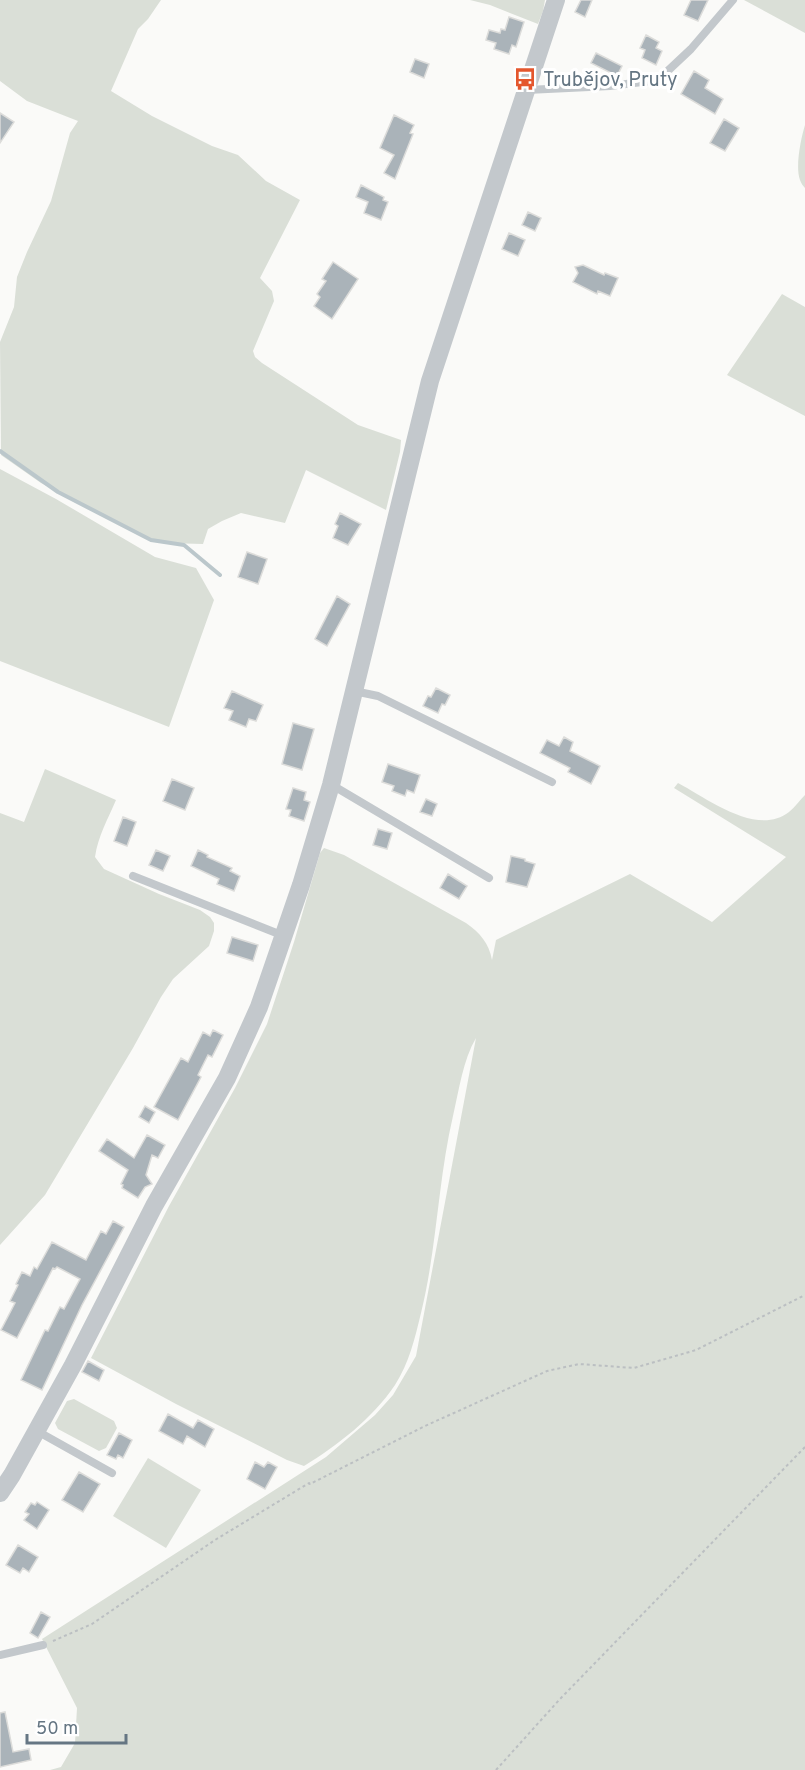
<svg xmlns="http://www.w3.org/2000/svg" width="805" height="1770" viewBox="0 0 805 1770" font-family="Overpass,sans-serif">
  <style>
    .green { fill: #dadfd7 }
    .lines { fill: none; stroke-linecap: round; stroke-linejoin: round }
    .stream { stroke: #bbc7cb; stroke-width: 4 }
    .building { fill: #aab3b9; stroke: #dcdcda; stroke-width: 1.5 }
    .path { stroke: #bbbfc2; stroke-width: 2; stroke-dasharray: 3 3; stroke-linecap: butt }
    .service { stroke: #c3c8cc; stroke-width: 8 }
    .tertiary { stroke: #c3c8cc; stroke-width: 18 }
    .labels { text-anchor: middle; stroke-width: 6; stroke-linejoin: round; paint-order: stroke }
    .poi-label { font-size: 20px; fill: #657683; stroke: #fff; text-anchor: start }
  </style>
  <rect width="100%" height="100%" fill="#fafaf8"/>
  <path class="green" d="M0,0H161L148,19L138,29L111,91L152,116L212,146L238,155L266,181L300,200L260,278L272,291L274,301L253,351L255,357L262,363L358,425L401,440L400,452L386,510L306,470L285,523L241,513L222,521L208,529L203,544L165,543L151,539L41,483L1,455L0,342L14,307L17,277L27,252L51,201L70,133L78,121L27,101L0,81Z
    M470,0H545L543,11L538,24L490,5Z
    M744,0H805V33Z
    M805,125V188C803,186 801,183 800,180C795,167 801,138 805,125Z
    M782,294L805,307V416L727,375Z
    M0,469L56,499L155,557L196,568L214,600L169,727L0,661Z
    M45,769L116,800C108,819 98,836 95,857L104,869L159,894L200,910L210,917L214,923V931L209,946L173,979L161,997L133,1048L45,1195L0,1245V813L24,822Z
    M678,783C708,799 757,837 789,812C795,807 800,800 805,795V1770H50L61,1767L75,1743L77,1708L42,1639L326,1457L375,1415L393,1395L416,1356L476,1038C463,1060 459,1090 453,1116C438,1180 437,1248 421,1313C415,1338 409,1363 395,1385C372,1419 338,1445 304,1466L287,1460L176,1404L91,1358L169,1206L235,1088L267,1024L294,942L320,853L324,848L344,855L466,923C480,933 489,943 492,960L496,940L630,874L712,922L786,857L674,788Z
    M74,1399L114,1421L117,1428L106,1448L99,1451L58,1429L55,1423L67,1401Z
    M148,1458L201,1490L166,1548L113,1516Z"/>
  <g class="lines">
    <path class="stream" d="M0,451L58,492L151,540L184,545L220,575"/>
  </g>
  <path class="building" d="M581,0H592L585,17L575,12Z
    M691,0H708L698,21L684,15Z
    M509,17L524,22L516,47L512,45L509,54L494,49L496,43L486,40L489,30L500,33L501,29L505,30Z
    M646,35L659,42L656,48L662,51L656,65L642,58L645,50L640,48Z
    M596,53L622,66L617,76L591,63Z
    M415,59L429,64L424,78L410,72Z
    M694,71L709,80L705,88L723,99L715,114L681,94Z
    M0,113L14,122L0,143Z
    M394,115L414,125L410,133L413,134L395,179L384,173L394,155L380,148Z
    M724,119L739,128L725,151L710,143Z
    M361,185L384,197L383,200L388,202L381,220L364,213L368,202L356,197Z
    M528,212L541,218L535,231L522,225Z
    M509,233L525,240L518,256L502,249Z
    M333,262L358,279L332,319L314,306L320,297L317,294L326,281L322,279Z
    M583,265L604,275L605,273L618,278L610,296L598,291L597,294L573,282L578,273L575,267Z
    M340,513L361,524L348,545L333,538L338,526L335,524Z
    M247,552L267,559L258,584L238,577Z
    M337,596L350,604L327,646L315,639Z
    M436,688L450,695L445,705L442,704L438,713L423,706L428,696L431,697Z
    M232,691L263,705L256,721L249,719L246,727L229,720L233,711L224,708Z
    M293,723L314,729L302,770L282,764Z
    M564,737L573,742L570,751L600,766L591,784L568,772L570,768L540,753L547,740L559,746Z
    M388,764L420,775L414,793L407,790L405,796L392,791L394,786L382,782Z
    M172,779L194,788L185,810L163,801Z
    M293,788L306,792L304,800L310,802L304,821L289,816L291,810L286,809Z
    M426,799L437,804L432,816L420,812Z
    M123,817L136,822L127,846L114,841Z
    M378,829L392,833L387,849L373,845Z
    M156,850L170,856L163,871L149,865Z
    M198,850L208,855L207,857L232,868L230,871L240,876L234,891L217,884L219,879L191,866Z
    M511,856L525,859V861L535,864L527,887L506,882Z
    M448,874L467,886L459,899L440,888Z
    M232,937L258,945L253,961L227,953Z
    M213,1030L223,1035L212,1057L208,1055L198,1075L201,1077L178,1120L154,1107L181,1058L188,1062L203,1032L210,1036Z
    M145,1106L155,1112L149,1123L139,1117Z
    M147,1135L165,1145L158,1158L152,1155L146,1175L152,1184L145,1187L138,1198L122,1188L123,1185L121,1184L128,1170L99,1151L107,1139L134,1158Z
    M113,1221L124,1227L82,1305L42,1390L21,1380L45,1330L48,1331L60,1307L64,1309L80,1279L57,1267L55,1269L53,1268L17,1338L1,1330L15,1303L10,1301L18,1285L16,1284L22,1272L30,1276L34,1267L37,1269L52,1242L86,1260L101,1231L106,1234Z
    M88,1361L104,1370L99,1381L82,1372Z
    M168,1414L193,1428L198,1420L214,1429L205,1447L187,1436L183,1444L159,1431Z
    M119,1433L132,1440L123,1458L118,1455L116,1459L107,1455Z
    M255,1462L264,1467L268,1462L277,1467L265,1489L247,1479Z
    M79,1472L100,1484L83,1512L62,1500Z
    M37,1502L49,1510L37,1529L24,1520L29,1514L25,1512L31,1503L35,1505Z
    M18,1545L38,1557L29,1572L23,1568L20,1573L6,1565Z
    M41,1612L50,1617L38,1638L30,1633Z
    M5,1712L13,1752L29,1749L31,1760L0,1767V1713Z"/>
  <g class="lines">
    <path class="path" d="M53,1641L92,1624L215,1540L309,1483L310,1484L425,1426L547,1371L579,1364L634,1368L696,1350L805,1295
      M496,1770L560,1699L805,1447"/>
    <path class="service" d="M527,90L610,86L658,80L691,49L733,0
      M354,691L378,696L552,782
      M332,785L489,878
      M133,876L284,936
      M37,1431L112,1473
      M0,1655L43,1645"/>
    <path class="tertiary" d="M0,1493L12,1475L73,1365L154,1206L227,1078L259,1007L301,885L331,785L430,381L556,0"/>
  </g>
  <defs>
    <g id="bus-bare" transform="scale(1.8)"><path d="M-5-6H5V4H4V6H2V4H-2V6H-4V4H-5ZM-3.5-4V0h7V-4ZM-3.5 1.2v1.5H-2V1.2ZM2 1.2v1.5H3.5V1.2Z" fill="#e4572e" stroke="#fff" stroke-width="2.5" paint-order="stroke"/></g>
  </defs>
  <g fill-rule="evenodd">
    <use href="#bus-bare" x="525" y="79"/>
  </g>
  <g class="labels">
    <g class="poi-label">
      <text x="543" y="86">Trubějov, Pruty</text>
    </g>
  </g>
  <path d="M27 1734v9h99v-9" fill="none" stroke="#657683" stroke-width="3"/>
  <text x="36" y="1734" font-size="18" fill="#657683" stroke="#ffffff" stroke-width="4.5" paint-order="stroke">50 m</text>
</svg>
